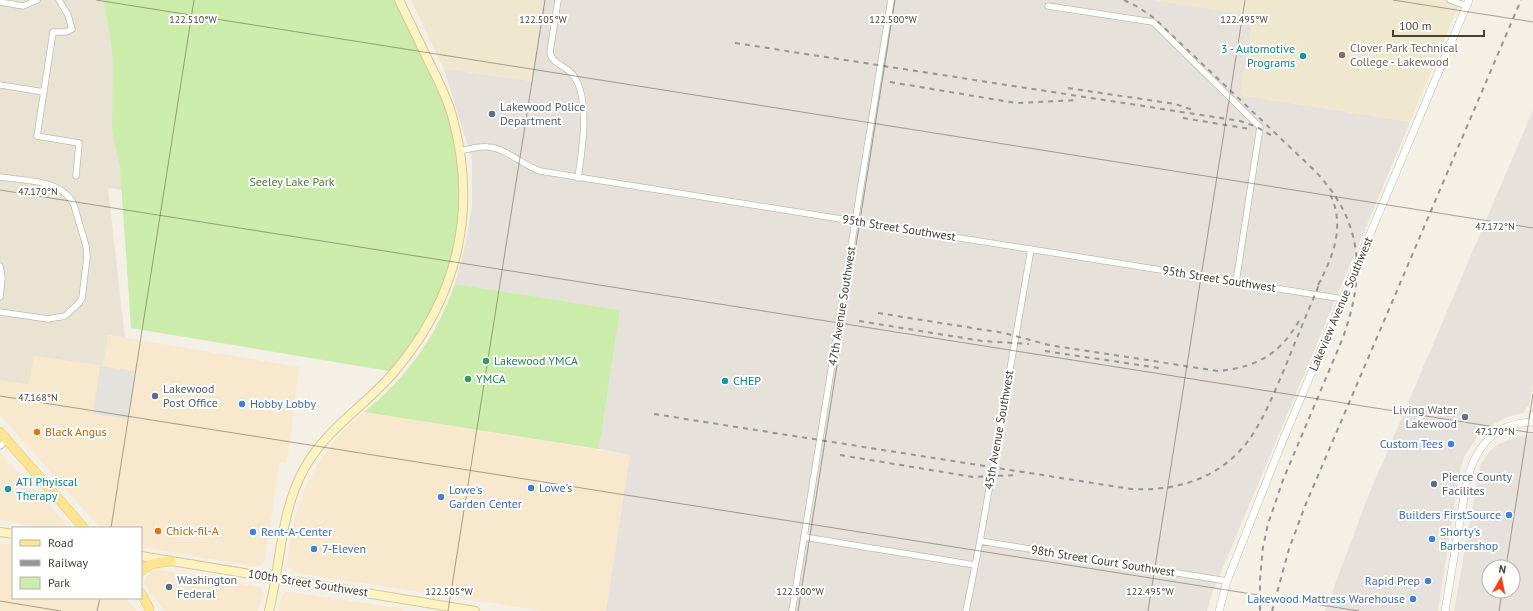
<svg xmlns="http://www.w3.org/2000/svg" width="1533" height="611" viewBox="0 0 1533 611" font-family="'PT Sans',sans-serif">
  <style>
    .residential { fill: #e9e3d3 }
    .commercial { fill: #f8e8ce }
    .industrial { fill: #e6e1da; fill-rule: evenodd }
    .education { fill: #efe7ce }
    .green { fill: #cbecaa }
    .parking { fill: #e5e2de }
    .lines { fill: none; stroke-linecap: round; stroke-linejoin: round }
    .minor-casing { stroke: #c3bcaa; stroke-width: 7 }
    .tertiary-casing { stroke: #c3bcaa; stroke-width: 8 }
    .secondary-casing { stroke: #d7c891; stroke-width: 10 }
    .primary-casing { stroke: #eec85a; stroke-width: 10 }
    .minor { stroke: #fff; stroke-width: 5.5 }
    .tertiary { stroke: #fff; stroke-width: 7 }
    .secondary { stroke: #fff3c4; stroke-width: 8 }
    .primary { stroke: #ffe593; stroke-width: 9 }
    .rail { stroke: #969696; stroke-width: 2; stroke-dasharray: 5 5; stroke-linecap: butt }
    .ticks { fill: none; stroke: #474134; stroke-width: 1; stroke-opacity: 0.45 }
    .education-dot { fill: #8d6e63; stroke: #fff; stroke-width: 1.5 }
    .culture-dot { fill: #0f9aa8; stroke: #fff; stroke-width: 1.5 }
    .service-dot { fill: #5c6f8a; stroke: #fff; stroke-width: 1.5 }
    .leisure-dot { fill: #2e9e5b; stroke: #fff; stroke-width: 1.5 }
    .shop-dot { fill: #3f7fe0; stroke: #fff; stroke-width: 1.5 }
    .worship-dot { fill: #6b7280; stroke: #fff; stroke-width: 1.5 }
    .food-dot { fill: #e8710a; stroke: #fff; stroke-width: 1.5 }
    .labels { text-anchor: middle; stroke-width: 4; stroke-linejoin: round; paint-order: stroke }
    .education-label { font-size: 12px; fill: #785e54; stroke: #fff; text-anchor: start }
    .culture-label { font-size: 12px; fill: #0d838f; stroke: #fff; text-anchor: start }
    .service-label { font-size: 12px; fill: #4e5e75; stroke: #fff; text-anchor: start }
    .park-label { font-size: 12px; fill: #417e22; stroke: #fff }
    .street-label { font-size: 12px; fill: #474134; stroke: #fff }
    .leisure-label { font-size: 12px; fill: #27864d; stroke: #fff; text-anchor: start }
    .shop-label { font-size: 12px; fill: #366cbe; stroke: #fff; text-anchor: start }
    .worship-label { font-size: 12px; fill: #5b616d; stroke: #fff; text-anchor: end }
    .food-label { font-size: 12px; fill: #c56008; stroke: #fff; text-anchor: start }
    .ticks-label { font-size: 10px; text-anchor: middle; fill: #474134; stroke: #fff; stroke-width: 4; stroke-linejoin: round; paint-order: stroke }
  </style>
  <rect width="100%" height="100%" fill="#f4f0e5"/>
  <path class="residential" d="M0,0H103L110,35L113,63L122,190L108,188L125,338L108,335L103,366L34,356L29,385L0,380Z"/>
  <path class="commercial" d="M108,335L299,367L287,463L281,462L279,464L265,560L262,564L256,567L141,547V528H100L0,415V380L29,385L34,356L103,366Z
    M364,412L630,455L606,611H544L297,573L292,571L288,567L287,562L292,528L304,490L317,466L331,445L347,427Z
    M1,453L67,525V528H44L0,520V454Z
    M0,543L13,545V598H126L137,611H0Z
    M158,570L259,587L262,588L263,593L258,611H165L144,583L147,574L150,571Z
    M286,592H291L403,609L402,611H278L282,596Z"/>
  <path class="industrial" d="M543,0H1155L1254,16L1240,95L1410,122L1211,596L1207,611H606L630,455L599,449L620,310L455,284L466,242L472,206V160L444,69L531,81Z
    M1533,110V383L1529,407H1527L1523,413L1507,417L1488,427L1477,437L1464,457L1459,473L1438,611H1325L1367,499Z
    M1533,434V611H1454L1480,465L1490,451L1499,444L1518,436ZM1489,567H1513V591H1489Z"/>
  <path class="education" d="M411,0H543L531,81L444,69Z
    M1155,0H1461L1410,122L1240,95L1254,16Z"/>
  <path class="green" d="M103,0H399L447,101L463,193L447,285L395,372L131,328L120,167L112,130L113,63L110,35Z
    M455,284L620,310L599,449L364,412C407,378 437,335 455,284Z"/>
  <path class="parking" d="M100,366L135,371L128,419L93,414Z"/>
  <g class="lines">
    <g class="minor-casing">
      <path id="minor" d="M59,0L68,15L72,29L66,32H53L37,136L79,143L76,176
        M558,0L550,52C551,64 567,66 573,75C591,99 582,150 578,178
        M1450,0L1466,6
        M0,2L23,6L37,0
        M1048,6L1153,22L1260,127L1236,282
        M0,85L44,92
        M460,151C469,149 479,146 488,147C505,148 523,165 540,171L1343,299
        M0,177C25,181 62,179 74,205L86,246L87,257L82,298L79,303L65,316L48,319L0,312
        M0,266L2,277L0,297
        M1532,422L1533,414
        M0,446L7,440
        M804,537L975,565
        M980,541L1227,581
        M792,611L891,0
        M966,611L980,541L1031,249"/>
    </g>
    <g class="tertiary-casing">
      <path id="tertiary" d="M1219,611L1227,581L1283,440L1469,0
        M1445,611L1466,485C1474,448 1493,423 1533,422"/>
    </g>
    <g class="secondary-casing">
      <path id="secondary" d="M0,532L13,534
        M141,556L475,611
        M269,611C281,563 280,513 304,469C328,426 365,407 395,371C457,298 478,212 453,119C448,99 438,80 429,62C419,41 409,21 399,0"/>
    </g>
    <g class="primary-casing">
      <path id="primary" d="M0,432L84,528
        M141,572C148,562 160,563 171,561
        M141,593L149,608"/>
    </g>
    <use href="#minor" class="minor"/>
    <use href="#tertiary" class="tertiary"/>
    <use href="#secondary" class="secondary"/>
    <use href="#primary" class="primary"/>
    <path class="rail" d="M1124,0L1138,7L1154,18L1313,169C1364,221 1366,275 1342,340L1283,480L1268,524L1263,547L1260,579V611
      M735,43L1240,121L1255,126L1274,137
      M890,82L1016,103L1077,100
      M1068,88L1175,104L1193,110
      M1183,118L1250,129
      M1318,285C1333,257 1345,227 1331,196
      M878,313L1004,333L1049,345L1218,371C1257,367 1279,355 1299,321
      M859,321L982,341L1029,344
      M1045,351L1159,368
      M654,414L1131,489C1182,492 1229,475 1256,429C1268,409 1277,386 1286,365C1297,337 1309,309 1321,280
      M840,455L973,477L1017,475
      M1272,611L1289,549L1305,506L1521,0"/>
  </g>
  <path class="ticks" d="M96,0L1533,228M1393,0L1533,22M0,190L1533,433M0,396L1359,611M111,528L194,0M1506,567L1533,394M0,601L61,611M97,611L100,598M448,611L545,0M798,611L895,0M1148,611L1245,0M1499,611L1502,591"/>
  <circle class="education-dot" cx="1342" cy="55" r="4"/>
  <g class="culture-dot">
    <circle cx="1303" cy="56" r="4"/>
    <circle cx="725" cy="381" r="4"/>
    <circle cx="8" cy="489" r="4"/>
  </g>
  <g class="service-dot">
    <circle cx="492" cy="114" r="4"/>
    <circle cx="155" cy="396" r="4"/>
    <circle cx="1434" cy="484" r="4"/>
    <circle cx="169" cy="587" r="4"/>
  </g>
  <g class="leisure-dot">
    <circle cx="486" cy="361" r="4"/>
    <circle cx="468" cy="379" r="4"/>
  </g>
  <g class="shop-dot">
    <circle cx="242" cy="404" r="4"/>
    <circle cx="1451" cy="444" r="4"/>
    <circle cx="531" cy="488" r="4"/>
    <circle cx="441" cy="497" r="4"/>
    <circle cx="1509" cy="515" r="4"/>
    <circle cx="253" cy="532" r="4"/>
    <circle cx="1432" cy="539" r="4"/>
    <circle cx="314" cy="549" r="4"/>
    <circle cx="1428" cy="581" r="4"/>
    <circle cx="1413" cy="599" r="4"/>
  </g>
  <circle class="worship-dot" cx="1465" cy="417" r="4"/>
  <g class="food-dot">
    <circle cx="37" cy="432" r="4"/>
    <circle cx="158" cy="531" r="4"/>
  </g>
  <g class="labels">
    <g class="education-label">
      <text x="1350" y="52">Clover Park Technical<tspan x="1350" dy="14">College - Lakewood</tspan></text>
    </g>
    <g class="culture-label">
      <text x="1295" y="53" text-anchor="end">3 - Automotive<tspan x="1295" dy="14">Programs</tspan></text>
      <text x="733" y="385">CHEP</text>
      <text x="16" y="486">ATI Phyiscal<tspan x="16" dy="14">Therapy</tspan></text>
    </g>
    <g class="service-label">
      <text x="500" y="111">Lakewood Police<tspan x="500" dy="14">Department</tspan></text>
      <text x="163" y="393">Lakewood<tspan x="163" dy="14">Post Office</tspan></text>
      <text x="1442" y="481">Pierce County<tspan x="1442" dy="14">Facilites</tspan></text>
      <text x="177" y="584">Washington<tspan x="177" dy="14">Federal</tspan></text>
    </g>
    <g class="park-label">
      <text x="292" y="186">Seeley Lake Park</text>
    </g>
    <g class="street-label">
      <text transform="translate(899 228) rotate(9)" y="4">95th Street Southwest</text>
      <text transform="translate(1219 279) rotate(9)" y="4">95th Street Southwest</text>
      <text transform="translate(1341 304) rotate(-67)" y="4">Lakeview Avenue Southwest</text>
      <text transform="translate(842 306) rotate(-81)" y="4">47th Avenue Southwest</text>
      <text transform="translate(999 430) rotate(-80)" y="4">45th Avenue Southwest</text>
      <text transform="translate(1103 561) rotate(9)" y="4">98th Street Court Southwest</text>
      <text transform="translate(308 583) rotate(9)" y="4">100th Street Southwest</text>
    </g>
    <g class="leisure-label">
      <text x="494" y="365">Lakewood YMCA</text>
      <text x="476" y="383">YMCA</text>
    </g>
    <g class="shop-label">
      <text x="250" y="408">Hobby Lobby</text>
      <text x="1443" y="448" text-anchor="end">Custom Tees</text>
      <text x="539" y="492">Lowe's</text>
      <text x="449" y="494">Lowe's<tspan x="449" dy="14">Garden Center</tspan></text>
      <text x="1501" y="519" text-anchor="end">Builders FirstSource</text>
      <text x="261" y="536">Rent-A-Center</text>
      <text x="1440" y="536">Shorty's<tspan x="1440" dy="14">Barbershop</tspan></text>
      <text x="322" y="553">7-Eleven</text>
      <text x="1420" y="585" text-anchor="end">Rapid Prep</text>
      <text x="1405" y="603" text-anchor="end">Lakewood Mattress Warehouse</text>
    </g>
    <g class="worship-label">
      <text x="1457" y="414">Living Water<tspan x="1457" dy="14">Lakewood</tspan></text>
    </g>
    <g class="food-label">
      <text x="45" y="436">Black Angus</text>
      <text x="166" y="535">Chick-fil-A</text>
    </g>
  </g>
  <g class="ticks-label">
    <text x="543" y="23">122.505°W</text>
    <text x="893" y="23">122.500°W</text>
    <text x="1244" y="23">122.495°W</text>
    <text x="193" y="23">122.510°W</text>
    <text x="38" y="195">47.170°N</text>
    <text x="1495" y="230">47.172°N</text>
    <text x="38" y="401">47.168°N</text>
    <text x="1495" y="435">47.170°N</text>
    <text x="449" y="595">122.505°W</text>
    <text x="800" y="595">122.500°W</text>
    <text x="1150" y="595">122.495°W</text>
  </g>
  <rect x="12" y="527" width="130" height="72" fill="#ffffff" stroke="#b5b3ae"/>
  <rect x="20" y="540" width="20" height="6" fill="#ffe593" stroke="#b5b3ae"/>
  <text x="48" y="547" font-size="12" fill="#474134">Road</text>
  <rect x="20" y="560" width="20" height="6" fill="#969696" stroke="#b5b3ae"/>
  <text x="48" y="567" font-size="12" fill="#474134">Railway</text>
  <rect x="20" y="577" width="20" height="12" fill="#cbecaa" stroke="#b5b3ae"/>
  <text x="48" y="587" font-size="12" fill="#474134">Park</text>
  <g transform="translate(1501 579) rotate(9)"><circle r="19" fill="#ffffff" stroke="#b5b3ae"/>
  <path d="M0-3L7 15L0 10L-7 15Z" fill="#ff4011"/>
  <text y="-6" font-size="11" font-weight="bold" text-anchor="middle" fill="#474134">N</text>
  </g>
  <path d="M1393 30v6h91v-6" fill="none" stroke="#474134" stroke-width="2"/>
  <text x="1399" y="30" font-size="12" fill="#474134" stroke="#ffffff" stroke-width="3" paint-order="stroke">100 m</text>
</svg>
